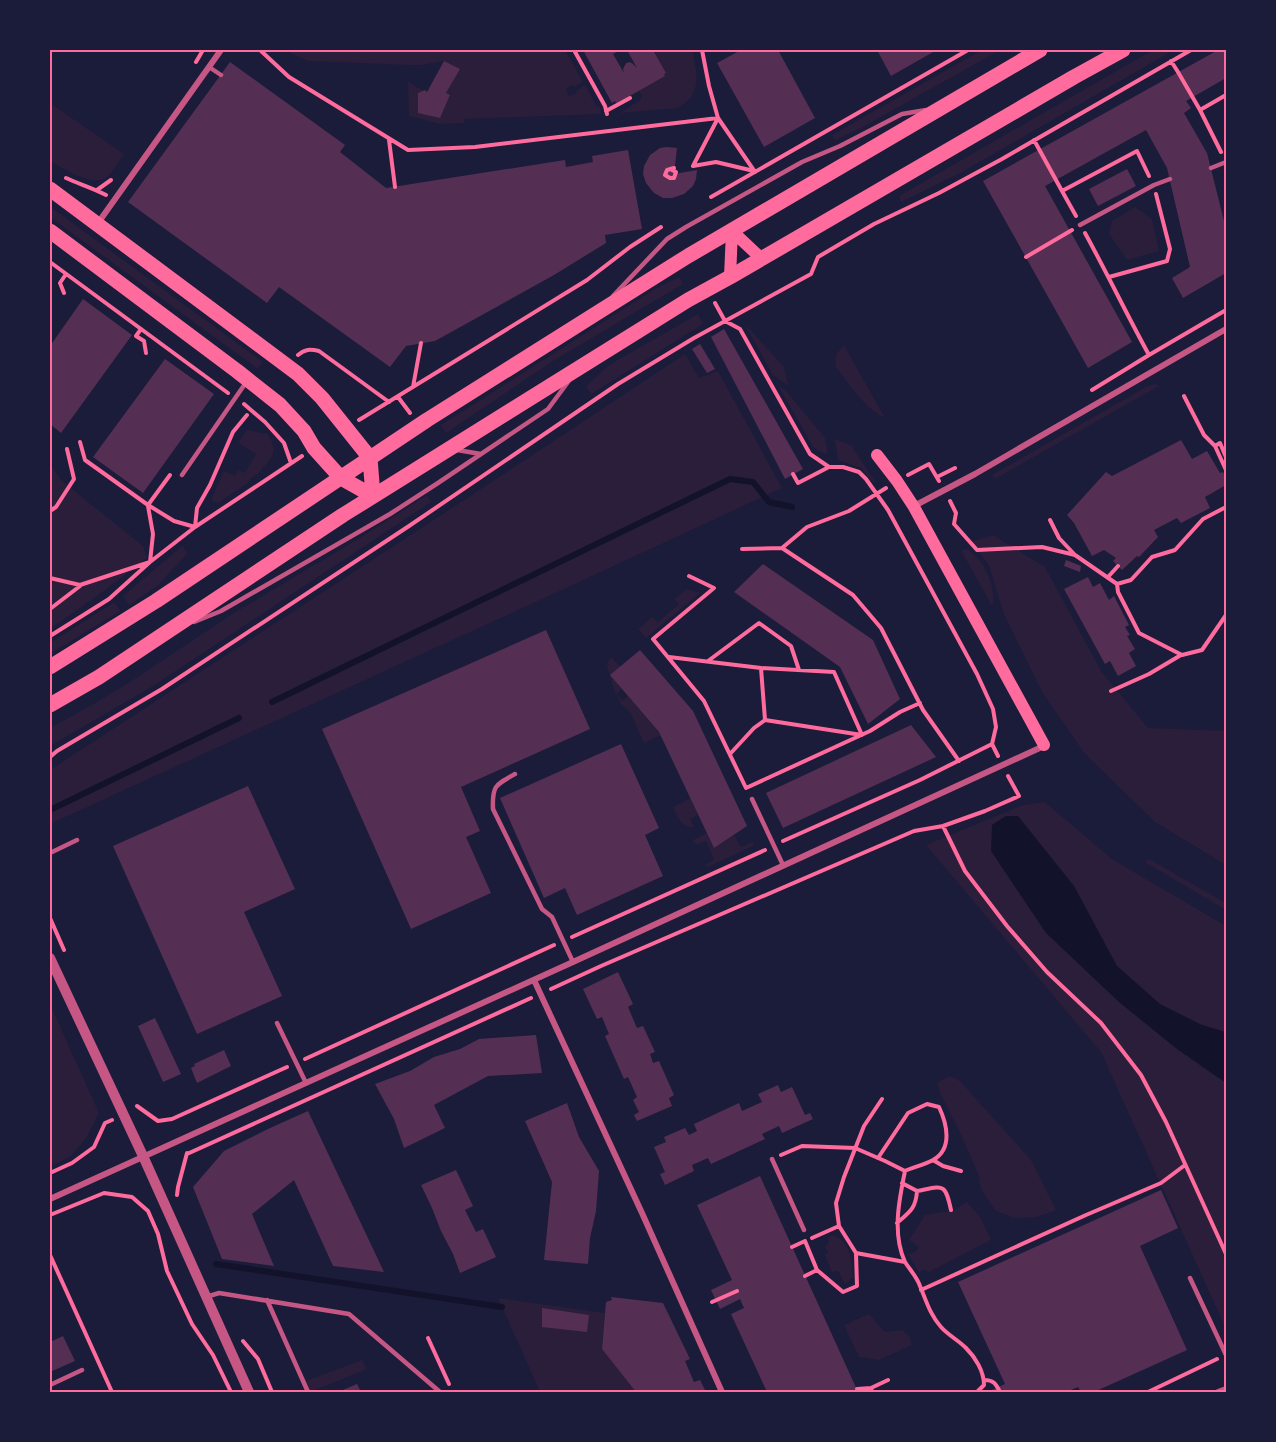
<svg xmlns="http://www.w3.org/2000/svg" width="1276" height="1442" viewBox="0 0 1276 1442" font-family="Commissioner,sans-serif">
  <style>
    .green { fill: #2a1e3b }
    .water { fill: #12122b }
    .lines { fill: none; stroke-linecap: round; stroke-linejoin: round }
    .stream { stroke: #12122b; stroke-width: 6 }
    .building { fill: #542f53 }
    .path { stroke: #ff6b9d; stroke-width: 4 }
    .service { stroke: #c65784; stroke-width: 4.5 }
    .minor { stroke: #c65784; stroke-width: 6 }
    .tertiary { stroke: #c65784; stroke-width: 10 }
    .secondary { stroke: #ff6b9d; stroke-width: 12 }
    .primary { stroke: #ff6b9d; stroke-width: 15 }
    .neatline { fill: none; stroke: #ff6b9d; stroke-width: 2 }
  </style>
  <rect width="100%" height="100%" fill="#1b1b3a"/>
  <path class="green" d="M284,50H565L583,82L574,87L572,85L566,89L569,96L577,93L576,91L585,85L597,107H600L601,114L464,119V123L440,124L409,116L408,82L424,91L418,94V112L440,117L450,96L446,93L459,69L444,61L422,65H409L308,61Z
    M653,50H692C698,73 702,95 678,108L620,113L640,100L642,97L639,90L665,76L664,74L666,73Z
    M982,50H1000L861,128L835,140L832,135Z
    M1153,50H1174L962,172L901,202L899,196Z
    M50,103L124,154C119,161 114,171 107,177C93,188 62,168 50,161Z
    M1135,207L1152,219L1159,251L1127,260L1109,234L1112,221Z
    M52,208L263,362L258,369L50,217V211Z
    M679,277L683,284L553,361L446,433L441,425L655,289Z
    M698,314L703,324L591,394L586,386L609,365Z
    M744,323L784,367L788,385L773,375Z
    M844,345L885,418C864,408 850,385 836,367V354Z
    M685,354L699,378L718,371L782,488L551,595L50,824V770L472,495Z
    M1155,384L1159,386L995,479L992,475L1148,386Z
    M778,385L786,391L825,438L828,453L825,454L813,447Z
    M247,430L267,434C278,448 274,459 261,469V471L249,480V482L218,503L211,500L224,471L235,476L238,470L245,473L256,454L238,443Z
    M835,439L851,445L876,483L872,481L861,468L838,460Z
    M50,464L62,481L143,546L147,558L101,593L50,629Z
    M427,495L431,502L153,686L50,746V728L92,705L133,680L234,613L360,538Z
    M993,535L1045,567L1101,671L1148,728L1226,731V865L1155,822L1085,754L1042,692L1003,612L989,565L970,542Z
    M182,546L188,553L157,586L129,605L123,596Z
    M968,549C973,554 978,558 982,564C989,574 996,593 992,606L962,552V550Z
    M687,589L700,593L646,638L638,629L652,617L658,622L679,604L674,599Z
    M113,603L116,604L120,611L50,654V643Z
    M611,657L621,667L622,688L617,694L622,701L628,696L661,735L644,743L630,712L621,704L615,692L607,667L608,662Z
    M691,798L698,815L690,819L694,827C681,828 678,817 673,807Z
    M1045,802L1112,859L1226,926V1329L1101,1052L926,845L1023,805Z
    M707,833L714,848L734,835L741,847L753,842V846L708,867L705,865L714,860L706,841L696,845L693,840Z
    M1149,859L1226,903V910L1145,862Z
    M50,1004L99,1113L87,1137L71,1156L50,1167Z
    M949,1076L960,1081L1031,1160L1056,1210L1037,1217L1013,1218L995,1210L981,1190L979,1176L964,1141L941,1095L937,1083Z
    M967,1202L981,1218L991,1240L929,1272L923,1269L919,1273L908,1254L915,1252L919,1247L909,1240L925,1215L955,1210Z
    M832,1235C851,1240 852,1262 853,1278L845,1284L838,1271L832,1272L825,1255L828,1252L825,1247L829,1242L828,1238Z
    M498,1298L605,1313L602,1349L636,1392H540Z
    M869,1314L885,1332L903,1330L909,1336L912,1345L879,1360L859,1357L844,1325Z
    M362,1360L367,1369L310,1392L306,1381Z"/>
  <path class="water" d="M1006,816H1018L1074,886L1117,966L1160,1004L1202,1025L1226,1032V1083L1177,1049L1119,1002L1046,933L991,851L992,825Z"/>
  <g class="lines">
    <path class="stream" d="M272,702L730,479L753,482L769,502L792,507
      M50,810L239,718
      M216,1264L502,1307"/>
  </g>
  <path class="building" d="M583,50H621L613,54L624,73L623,69L626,63L630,62L633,64L637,68L627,50H653L666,73L664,74L665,76L628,97L616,103L615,101L612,103Z
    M741,50H778L815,118L764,147L717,63Z
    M877,50H934L935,51L891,76Z
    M1218,50H1226V78L1186,101L1191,108L1184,113L1207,153L1226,229V273L1183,298L1172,278L1190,267L1167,168L1146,130L1045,186L1132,342L1088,368L983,181Z
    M444,61L460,69L446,93L450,95L440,118L418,113V93L425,90L427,92Z
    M230,62L345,145L340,152L386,188L565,160L566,167L593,162L592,156L628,150L642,229L605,235L606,243L554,275L435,341L406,346L390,367L279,287L267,303L128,202Z
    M667,147L677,148L674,174L697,170L696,179L693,186L684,194L672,198H663L654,193L646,183L643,174L644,166L650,155L660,148Z
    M1127,169L1136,186L1098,206L1089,189Z
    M83,299L132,335L61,433L50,424V346Z
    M724,329L803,469L785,479L711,337Z
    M700,344L715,369L707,373L692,349Z
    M165,359L214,394L143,493L93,457Z
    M1181,440L1192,459L1207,451L1220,473L1223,472L1226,478V485L1205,497L1210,508L1181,523L1177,518L1154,530L1158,537L1139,557L1137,556L1122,570L1113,561L1116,558L1104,550L1092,556L1074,523L1067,515L1106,472L1112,476Z
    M1066,560L1081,566L1080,572L1064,566Z
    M763,564L873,640L900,699L868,724L840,667L734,592Z
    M1088,577L1093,587L1100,583L1109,600L1114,596L1129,625L1125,627L1130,635L1127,636L1135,649L1129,653L1136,666L1118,676L1110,661L1105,664L1064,589Z
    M546,630L590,729L461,787L480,831L466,837L491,893L411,929L322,729Z
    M640,650L693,711L747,826L714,848L659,732L610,675Z
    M911,725L936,757L783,828L766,793Z
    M621,744L659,828L645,835L663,876L577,915L565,888L544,898L500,798Z
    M248,786L295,889L244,912L282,996L197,1034L113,846Z
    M618,972L633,1004L628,1007L637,1028L643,1026L655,1052L650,1054L653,1063L659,1061L674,1095L669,1098L672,1106L637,1121L634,1115L639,1112L633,1100L637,1097L628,1077L624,1079L605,1036L609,1034L602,1017L597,1019L583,989Z
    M155,1018L181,1074L163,1082L138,1026Z
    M536,1035L542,1073L488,1076L434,1105L445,1128L404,1148L394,1119L375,1084L410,1071L434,1057L460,1049L479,1039Z
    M224,1050L231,1066L197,1083L191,1068L195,1066L194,1064Z
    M778,1085L781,1092L792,1087L805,1115L810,1113L813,1119L782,1133L779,1126L762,1134L765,1139L711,1164L708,1158L692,1165L694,1171L665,1185L660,1174L665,1172L654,1147L666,1142L664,1137L685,1128L689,1135L697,1131L694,1124L739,1103L742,1111L762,1102L758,1094Z
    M567,1103L579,1137L599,1171L596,1211L590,1238L588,1264L544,1260L552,1182L525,1121Z
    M308,1111L332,1162L384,1272L333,1266L294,1180L252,1214L274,1266L222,1259L193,1187L224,1151L270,1128Z
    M456,1170L473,1206L465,1210L476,1232L483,1229L496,1257L460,1273L453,1254L441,1231L432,1208L421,1185Z
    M760,1176L858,1392H767L731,1314L744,1308L740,1299L720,1309L711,1290L732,1280L697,1205Z
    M1161,1190L1178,1228L1140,1246L1187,1350L1094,1392H1081L1078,1387L1066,1392H987L1005,1384L958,1282Z
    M611,1297L663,1303L690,1359L685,1361L694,1382L700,1380L706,1392H636L602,1349L606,1302L612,1300Z
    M542,1308L589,1315L587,1332L542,1327Z
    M63,1336L75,1361L50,1372V1342Z
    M357,1384L361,1392H338Z"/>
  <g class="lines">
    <path class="path" d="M260,50L289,77L408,150L475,147L718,118L755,172
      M574,50L605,106L607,114
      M702,50L709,86L718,118L693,166L716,162L754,171
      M1171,61L1178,72L1200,110L1226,95
      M196,62L203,50
      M1200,110L1221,152
      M606,111L630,98
      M389,140L395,187
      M1034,140L1062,191L1137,151L1149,176
      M672,170L676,172L674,178H670L665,175L667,170L674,168
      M66,178C79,184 93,188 106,195
      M97,190L111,180
      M1062,191L1076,216
      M711,197L968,50
      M1085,233C1107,273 1127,315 1149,355
      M1026,257L1072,230
      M50,262L228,393
      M1109,277L1167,261L1170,249L1156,194
      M64,293L60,283L66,274
      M715,303L725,321L740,329L810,454L829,467H843L859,472L866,479L888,510L977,674L993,709L996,727L992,744L998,756
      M141,329L136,336L144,341L146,353
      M298,355C305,349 310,349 319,351L389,402
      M413,387L421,343
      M1092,390L1149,355L1226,310
      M1184,396L1204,435L1215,446L1226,470
      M398,397L410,413
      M244,404L265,422L284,443L291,463
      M359,420L587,280L630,247L661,227
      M80,442L85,460L148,505L170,475
      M1215,446L1220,443L1226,457
      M793,474L798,483L829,467
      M908,475L929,464L939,481
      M937,477L955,468
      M950,501L956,513L954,524L977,550L1042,547L1075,555L1117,584L1131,580L1152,557L1175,550L1203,519L1226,507
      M148,505L174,521L195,527L197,508L210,485L233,432L247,415
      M50,511L56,507L74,479L67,449
      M1050,520L1059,538L1075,555
      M782,548L807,527L849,511L886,488
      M742,549L782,548L853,595L881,628L923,710L959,761
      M689,576L714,588L653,639L704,701L746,788L870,731L900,712L920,703
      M1108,577L1118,566
      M50,578L80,585L150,562L153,534L148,506
      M1117,584L1118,592L1139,633L1182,655L1202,650L1226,615
      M50,609L80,586
      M50,636L109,599L150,562L195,527L302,456
      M669,657L761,668L765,720L862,735L834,672L761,668
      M708,661L759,623L791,646L799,670
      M1111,691L1149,674L1181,655
      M730,754L754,728L765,720
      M50,757L57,751L162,689L409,526L618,384L694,338L811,274L818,257L874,224L939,193L1002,159L1191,50
      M943,826L965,871L1007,926L1047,972L1101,1023L1141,1075L1166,1122L1226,1254
      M783,841L920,780L992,744
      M50,918L64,950
      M572,937L765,850
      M551,989L601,966L914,831L943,826L985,811L1019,796L1008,776
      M305,1059L554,945
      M882,1099L864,1126L844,1177L836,1203L839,1226L856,1253L905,1262
      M137,1106L158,1121L172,1119L287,1067
      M187,1154L531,998
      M781,1155L802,1146L855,1148L885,1161L905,1171C899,1200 892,1234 905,1262C910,1270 917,1277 920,1286C926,1300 930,1315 941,1327C948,1335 958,1340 966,1348C975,1357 984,1371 984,1385L977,1392
      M878,1158L908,1113L927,1104L939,1107C947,1124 953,1149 933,1160C924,1165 914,1167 905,1171
      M933,1160L943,1166L961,1171
      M50,1173L72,1163L94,1147L105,1123L112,1120
      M917,1191C943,1186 945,1182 951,1210
      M177,1195L178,1187L187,1153
      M50,1215L104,1193L132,1197L148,1211L158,1234L167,1271L192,1324L213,1355L231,1392
      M897,1223C910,1212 916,1208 917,1191L902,1183
      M812,1238L839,1226
      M805,1241L817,1270L843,1292L857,1286L856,1253
      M792,1247L805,1241
      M50,1255L112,1392
      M805,1276L817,1270
      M921,1290L1086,1215L1161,1183L1185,1165
      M712,1302L737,1291
      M428,1338L449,1384
      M243,1341L258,1359L272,1392
      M984,1380C994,1380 996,1384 1000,1392
      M857,1389L871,1388
      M872,1392L871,1388L888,1380
      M1148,1392L1217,1359"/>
    <path class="service" d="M209,67L221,75
      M1211,168L1226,162
      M1080,225L1154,185L1170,179
      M613,296L667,239L686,227L802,162L840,146L902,114L926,110
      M457,450L481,454
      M182,475L247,381
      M194,622L221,611L390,514L438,483L548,409L568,382
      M515,774C495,785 492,786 493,809L542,909L552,917L573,962
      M752,799L783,865
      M50,853L77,840
      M277,1023L306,1083
      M772,1159L804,1230
      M1190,1278L1226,1355
      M206,1297L219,1293L349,1314L440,1392
      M267,1300L308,1392
      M50,1385L82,1370"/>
    <path class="minor" d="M98,223L221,50
      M914,506L975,474L1226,329
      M534,980L642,1213L722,1392
      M50,1199L573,962L1044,746
      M1218,1392L1226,1389"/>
    <path class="tertiary" d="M50,958L143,1156L249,1392"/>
    <path class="secondary" d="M732,231L762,259
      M730,277L732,231
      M877,455L897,481L914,507L1044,745"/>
    <path class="primary" d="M50,189L298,374L322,398L370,458L373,496
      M50,231L237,371L280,405L304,431L314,448L341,478L373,496
      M50,667L156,601L427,420L597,313L688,256L1040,50
      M50,705L99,677L343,515L688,300L730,277L1074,77L1123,50"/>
  </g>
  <rect width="1276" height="1442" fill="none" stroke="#1b1b3a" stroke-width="102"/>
  <rect x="51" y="51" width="1174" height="1340" class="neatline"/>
</svg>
